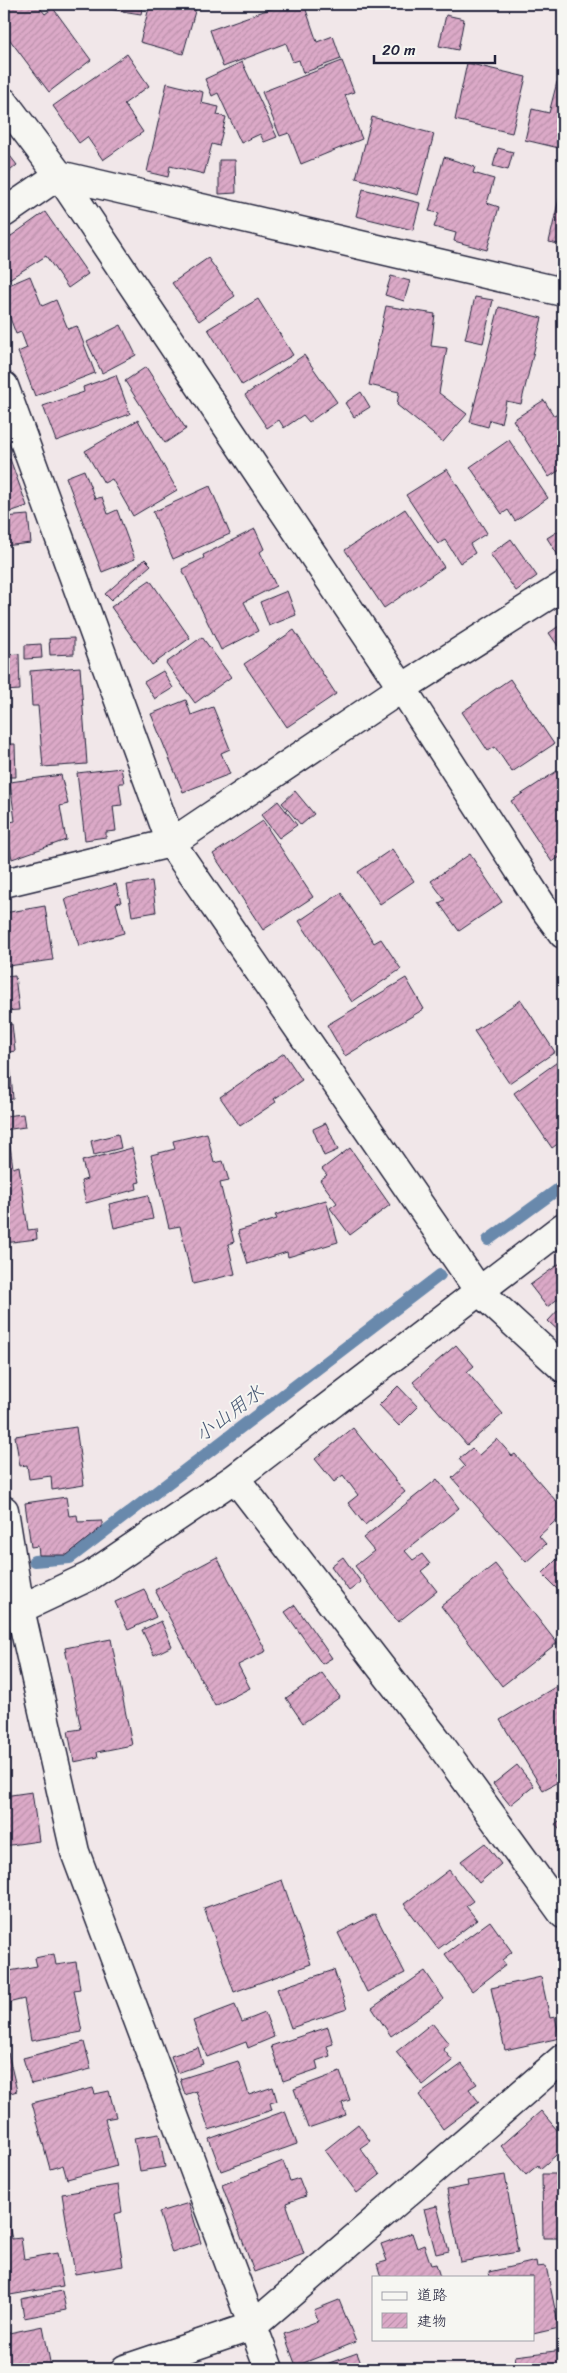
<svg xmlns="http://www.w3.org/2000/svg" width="567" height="2373" viewBox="0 0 567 2373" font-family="Sriracha,'Klee One',sans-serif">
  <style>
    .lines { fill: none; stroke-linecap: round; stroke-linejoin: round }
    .stream { stroke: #6989ac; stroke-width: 12 }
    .building { fill: url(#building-hatch); stroke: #22223b }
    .minor-casing { stroke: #22223b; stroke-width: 31 }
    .minor { stroke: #f6f6f2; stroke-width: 28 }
    .labels { text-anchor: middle; stroke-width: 4; stroke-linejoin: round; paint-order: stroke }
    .water-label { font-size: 20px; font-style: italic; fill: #465673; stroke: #f6f6f2 }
  </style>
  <defs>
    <pattern id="building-hatch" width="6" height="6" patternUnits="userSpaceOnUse" patternTransform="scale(1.25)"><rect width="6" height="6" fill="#dba9c7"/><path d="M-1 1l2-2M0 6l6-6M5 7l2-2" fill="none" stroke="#bc91ac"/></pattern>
  </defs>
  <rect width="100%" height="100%" fill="#f1e7e9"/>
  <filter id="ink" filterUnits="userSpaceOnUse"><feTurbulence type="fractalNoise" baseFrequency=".02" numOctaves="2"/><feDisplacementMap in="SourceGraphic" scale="10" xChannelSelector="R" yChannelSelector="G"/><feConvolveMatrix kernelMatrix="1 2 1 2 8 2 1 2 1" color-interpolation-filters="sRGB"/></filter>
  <g filter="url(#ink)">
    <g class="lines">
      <path class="stream" d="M488,1240L561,1187
        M34,1561L70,1558L440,1275"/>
    </g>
    <path class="building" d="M4,4H37L45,14L53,8L91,60L49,92L4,32Z
      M110,4H143L141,14L109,9Z
      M150,4H197L183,54L140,42Z
      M284,4H304L317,42L333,36L341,59L303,73L299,60L293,62L286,43L223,67L210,30Z
      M446,15L464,19L458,50L439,46Z
      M127,54L149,86L124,104L143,132L103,160L87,137L79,143L53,106Z
      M342,61L354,92L345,95L362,139L301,164L289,133L280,136L262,92Z
      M242,62L277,137L264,142L260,134L241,143L218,93L212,96L205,79Z
      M467,63L526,77L512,133L455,120Z
      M557,82L563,84V149L525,140L532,109L549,113Z
      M167,83L203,92L201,103L219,107L217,115L226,117L219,146L212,144L204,174L170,166L168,177L147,172Z
      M372,117L434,134L418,195L356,178Z
      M4,148L17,165L4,176Z
      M498,148L513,152L508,170L493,166Z
      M444,157L475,167L473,173L494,179L487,203L499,207L487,250L454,241L456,233L434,227L439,213L429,211Z
      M219,160H235L236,193L219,194Z
      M563,181V245L549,242Z
      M363,189L420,203L413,230L356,216Z
      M45,212L88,274L68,288L46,256L4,282V241Z
      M208,258L235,296L199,321L172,283Z
      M30,276L42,306L56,300L68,329L77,326L95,373L35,396L18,352L27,348L21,332L16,334L4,302V287Z
      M391,276L410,281L404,301L385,295Z
      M475,297L493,300L483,343L465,339Z
      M258,299L293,355L242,385L208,329Z
      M386,306L435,314L431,346L447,348L439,393L467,414L443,442L397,405L399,392L369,385Z
      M499,307L542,318L521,404L506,401L501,423L490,420L488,427L470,422Z
      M121,325L136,355L102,373L87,342Z
      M304,355L337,402L309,422L303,415L284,428L279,420L267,428L245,395Z
      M146,367L186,429L165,443L125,381Z
      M116,375L130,414L56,441L43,406L84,392L83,387Z
      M361,392L370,407L354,417L345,403Z
      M544,400L554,416L560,413L563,418V468L549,477L513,420Z
      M138,420L177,490L133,516L112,479L104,483L85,451Z
      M509,440L548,498L515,521L508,510L502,514L470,467Z
      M10,459L27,506L4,514V461Z
      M447,469L487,533L470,544L475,553L460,563L445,540L438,544L406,495Z
      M84,470L95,499L102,497L108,514L117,510L135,559L102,572L66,477Z
      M210,486L230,534L173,559L153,512Z
      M405,509L444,567L384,608L345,550Z
      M28,515L31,543L4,546V517Z
      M563,528V563L547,538Z
      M255,529L264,549L260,552L276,586L244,602L258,631L221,650L182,569L204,558L203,555Z
      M511,539L537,576L516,591L490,554Z
      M145,559L151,565L111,600L105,594Z
      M150,580L190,638L152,665L111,607Z
      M287,591L296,615L269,626L260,602Z
      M563,623V653L549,633Z
      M294,630L336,694L287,727L244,664Z
      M202,637L231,677L195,703L166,663Z
      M74,638V654L50,655L49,639Z
      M41,644L42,658L25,659V645Z
      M19,654L20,690L4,691V655Z
      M80,667L87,764L43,767L38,706H32L30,671Z
      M163,671L173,688L155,699L144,682Z
      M510,679L554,744L512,772L495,747L488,751L462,712Z
      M186,700L191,715L213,707L230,749L221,753L230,774L183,792L151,714Z
      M4,744H15L16,777H4Z
      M121,768L124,783H119L122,805L113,806L116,831L106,832V837L85,840L77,773Z
      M557,771L563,781V855L552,862L511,801Z
      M61,775L68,804L60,806L66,840L12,859L5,823L15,821L10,782Z
      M295,791L314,814L301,825L282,803Z
      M278,801L297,825L279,838L261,815Z
      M263,821L313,897L263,930L213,854Z
      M392,849L414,881L380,904L358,872Z
      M470,854L502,902L459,931L439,903L445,900L431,881Z
      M152,881L156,912L132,916L127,885Z
      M116,884L121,902L116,903L124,933L79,946L65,899Z
      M341,893L374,943L381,939L401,969L352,1002L299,921Z
      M45,906L53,960L8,966L4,941V913Z
      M15,976L19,1010L4,1011V977Z
      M406,978L424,1009L345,1056L327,1025Z
      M521,1000L555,1052L509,1083L474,1031Z
      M12,1024L15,1051L9,1052L13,1099L4,1100V1025Z
      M284,1053L302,1080L274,1099L276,1102L240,1126L220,1097Z
      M560,1060L563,1064V1140L552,1148L514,1093Z
      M23,1114L25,1127L4,1130V1116Z
      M326,1123L338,1150L324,1156L313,1129Z
      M207,1133L214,1163L223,1161L229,1181L220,1183L234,1242L228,1244L235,1274L193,1284L180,1226L169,1228L151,1155L175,1149L173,1141Z
      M118,1134L121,1148L94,1155L91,1141Z
      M10,1145L13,1168L19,1166L28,1230L36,1229L37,1239L4,1243V1146Z
      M132,1148L140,1182L136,1183L137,1189L86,1203L81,1181L87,1179L82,1161Z
      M350,1148L390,1205L350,1235L330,1208L337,1203L320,1180L327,1175L322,1169Z
      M148,1195L153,1219L114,1228L109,1204Z
      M326,1200L338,1242L288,1257L287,1252L248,1264L238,1231L277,1219L275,1215Z
      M563,1261V1295L547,1307L530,1285Z
      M563,1305V1335L548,1321Z
      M456,1345L474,1366L467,1372L503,1414L467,1445L413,1382Z
      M398,1386L418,1407L399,1426L379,1405Z
      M76,1427L84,1485L52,1490L51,1476L29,1479L27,1465L20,1466L15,1436Z
      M353,1428L405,1492L365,1525L348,1503L358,1495L343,1475L334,1482L315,1459Z
      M497,1439L512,1456L515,1454L563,1509V1514L539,1536L546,1544L526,1562L452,1478L465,1466L459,1459L472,1448L479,1455Z
      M437,1479L459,1508L405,1551L413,1560L422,1554L430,1564L421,1571L437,1591L398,1622L355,1566L374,1551L363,1538Z
      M66,1497L69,1516L77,1515L78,1522L102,1521V1527L67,1555H39L38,1546L31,1547L25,1503Z
      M563,1553V1595L542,1574Z
      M217,1557L266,1651L238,1665L250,1688L215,1706L155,1590Z
      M343,1557L361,1582L349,1591L331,1566Z
      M495,1564L557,1643L502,1686L441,1606Z
      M144,1589L156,1617L128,1630L115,1602Z
      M295,1605L332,1658L322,1664L285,1612Z
      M161,1621L172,1646L154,1655L142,1630Z
      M111,1639L132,1745L97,1752L98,1757L74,1762L68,1731L81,1729L65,1648Z
      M563,1671V1769L554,1775L558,1782L543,1790L500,1720L562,1683L557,1675Z
      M322,1673L340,1697L303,1723L286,1698Z
      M517,1765L534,1786L510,1805L493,1784Z
      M32,1792L39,1841L4,1846V1796Z
      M563,1818V1834L555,1824Z
      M485,1843L501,1864L479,1883L461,1861Z
      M449,1870L473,1901L466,1906L477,1920L438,1949L404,1904Z
      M282,1880L311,1964L234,1992L204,1908Z
      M375,1914L405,1973L367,1992L338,1933Z
      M490,1921L512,1952L502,1960L506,1965L472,1991L445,1954Z
      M54,1954L56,1965L76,1962L80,1989L74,1990L82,2032L31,2041L24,1999L8,2003L4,1972L37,1966L35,1958Z
      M334,1970L347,2009L291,2028L277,1989Z
      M425,1971L444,1999L391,2036L372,2008Z
      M541,1977L550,2018L555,2017L560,2038L505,2050L491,1988Z
      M235,2005L242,2022L265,2013L274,2037L248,2048L246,2042L207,2057L193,2021Z
      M432,2023L449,2044L443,2049L453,2061L423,2085L396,2052Z
      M328,2027L333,2044L327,2046L330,2056L316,2061L318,2069L283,2081L271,2046Z
      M84,2042L91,2069L31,2084L23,2058Z
      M198,2047L203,2064L177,2073L171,2056Z
      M8,2053L17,2091L4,2095V2054Z
      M238,2061L249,2095L273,2087L277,2101L270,2103L272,2110L209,2130L196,2091L185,2095L180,2079Z
      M462,2064L477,2084L469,2089L479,2102L443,2129L419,2095Z
      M340,2072L350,2100L342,2103L346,2115L308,2128L294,2089Z
      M93,2088L95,2094L109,2091L116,2117L105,2119L117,2166L67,2179L63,2165L50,2169L32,2103Z
      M285,2111L297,2144L221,2171L209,2139Z
      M541,2111L563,2137V2149L540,2169L538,2165L526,2175L501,2146Z
      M358,2124L370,2141L360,2148L380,2175L357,2193L325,2150Z
      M159,2134L165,2167L140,2171L134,2138Z
      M283,2161L290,2181L299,2178L306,2196L286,2203L304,2254L254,2272L222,2185Z
      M557,2166H563V2238H543L542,2174H557Z
      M505,2175L518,2252L460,2262L447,2190L468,2186L467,2181Z
      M118,2185L122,2212L115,2214L123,2266L75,2274L62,2194Z
      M189,2203L201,2243L172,2253L159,2212Z
      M437,2206L449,2251L436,2254L424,2209Z
      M4,2218H7L12,2239L21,2238L24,2259L57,2253L63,2286L4,2296Z
      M412,2233L417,2248L424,2245L431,2265L436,2264L440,2277H381L377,2264L387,2261L381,2244Z
      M536,2261L537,2267L546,2266L559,2328L533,2334V2277H490L489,2272Z
      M62,2291L66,2310L24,2318L21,2299Z
      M339,2300L356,2342L296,2366L284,2334L318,2321L314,2310Z
      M43,2326L51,2367L38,2369H4V2334Z
      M563,2350V2369H517L515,2356Z
      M357,2353L363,2369H319L318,2367Z"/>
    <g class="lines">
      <g class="minor-casing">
        <path id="minor" d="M4,102L59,175L402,688L543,907L563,934
          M4,213L59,175L563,292
          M4,386L171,843L479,1291L563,1368
          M4,883L171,843L402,688L563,586
          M235,1478L437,1740L563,1914
          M4,1510L20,1609L4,1610
          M125,2369L253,2326L563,2058
          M269,2369L75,1852L20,1609L90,1576L235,1478L563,1227"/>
      </g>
      <use href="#minor" class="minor"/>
    </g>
  </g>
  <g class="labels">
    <g class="water-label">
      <text transform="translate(229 1413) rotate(-37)" y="7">小山用水</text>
    </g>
  </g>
  <rect width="567" height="2373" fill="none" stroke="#f6f6f2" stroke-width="20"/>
  <rect x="10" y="10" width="547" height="2353" fill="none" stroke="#22223b" stroke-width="2" filter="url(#ink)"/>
  <rect x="372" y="2276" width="162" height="65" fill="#f6f6f2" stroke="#a1a1a9"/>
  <rect x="382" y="2292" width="25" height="8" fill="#f6f6f2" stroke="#a1a1a9"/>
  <text x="417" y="2300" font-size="15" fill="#22223b">道路</text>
  <rect x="382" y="2313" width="25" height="15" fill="url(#building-hatch)" stroke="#a1a1a9"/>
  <text x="417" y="2326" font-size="15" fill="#22223b">建物</text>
  <path d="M374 55v8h121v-8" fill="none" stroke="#22223b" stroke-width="2.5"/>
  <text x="382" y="55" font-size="15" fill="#22223b" stroke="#f6f6f2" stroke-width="4" paint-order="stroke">20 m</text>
</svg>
